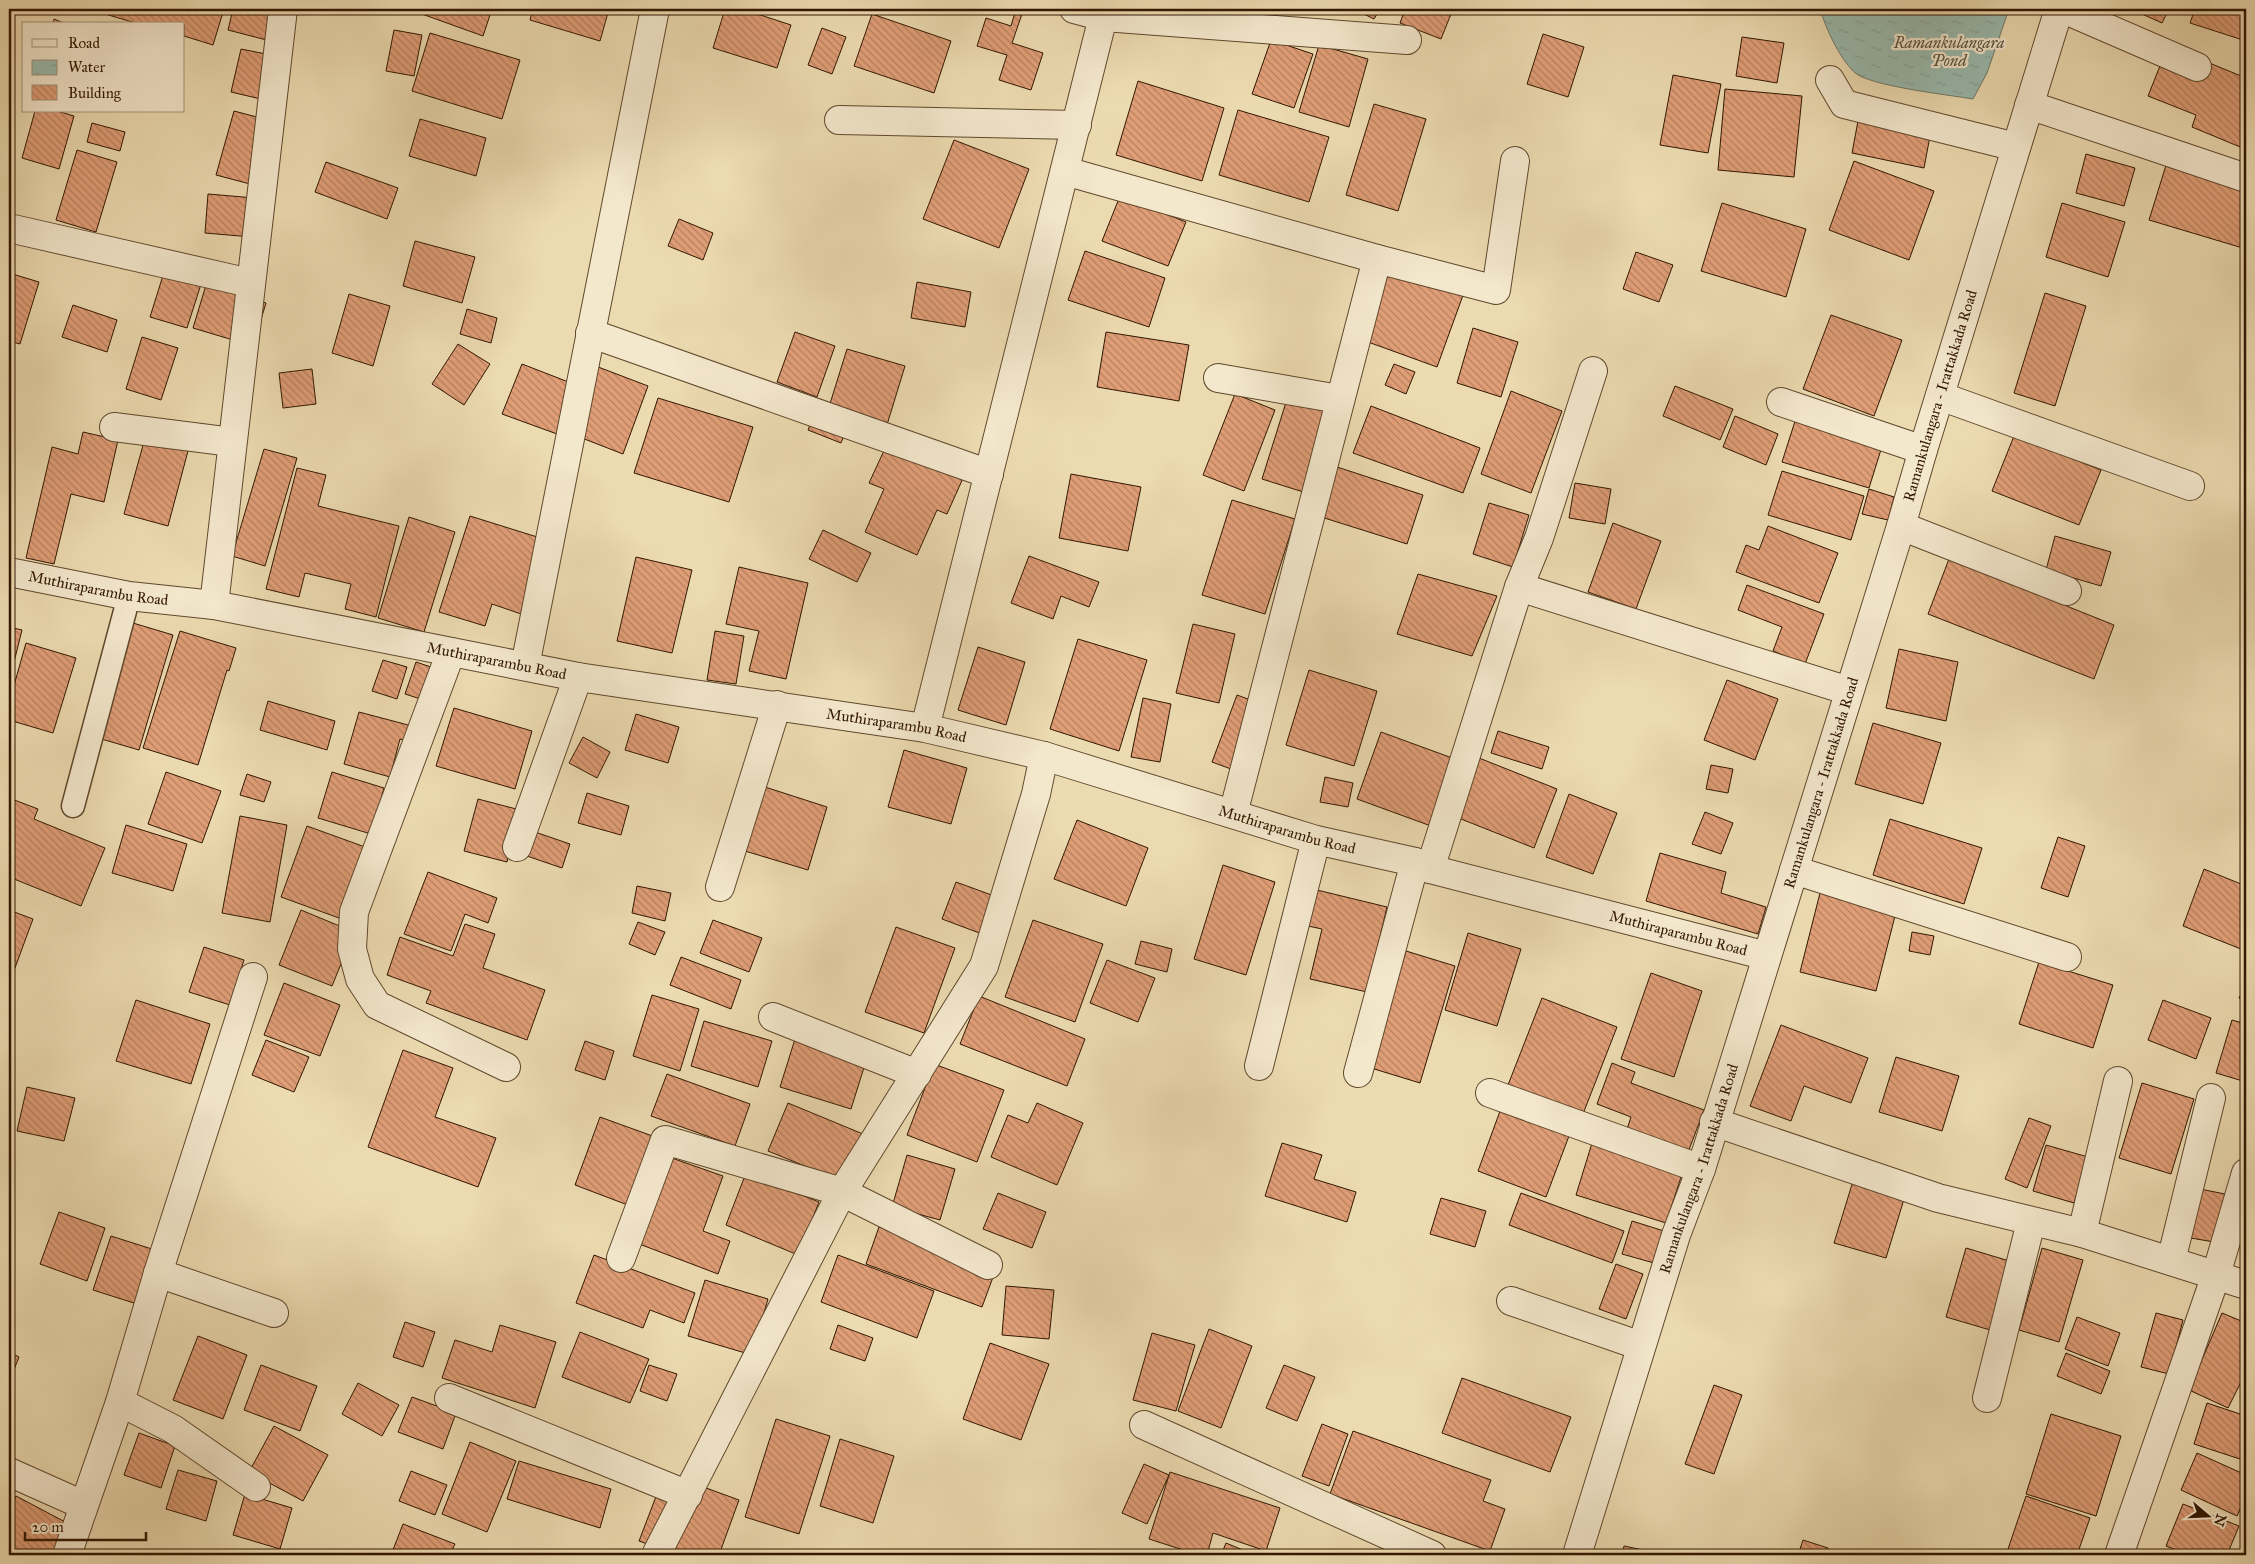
<svg xmlns="http://www.w3.org/2000/svg" width="2255" height="1564" viewBox="0 0 2255 1564" font-family="'IM FELL Great Primer',serif">
  <style>
    .water { fill: url(#water-ripples); stroke: #707968 }
    .building { fill: url(#building-back-hatch); stroke: #321700 }
    .lines { fill: none; stroke-linecap: round; stroke-linejoin: round }
    .service-casing { stroke: #60482c; stroke-width: 25 }
    .minor-casing { stroke: #60482c; stroke-width: 30 }
    .service { stroke: #f3e7cc; stroke-width: 22 }
    .minor { stroke: #f3e7cc; stroke-width: 28 }
    .labels { text-anchor: middle; stroke-width: 4.5; stroke-linejoin: round; paint-order: stroke }
    .street-label { font-size: 15px; fill: #321700; stroke: #f3e7cc }
    .water-label { font-size: 16px; font-style: italic; fill: #56503d; stroke: #f3e7cc }
  </style>
  <defs>
    <pattern id="water-ripples" width="26" height="14" patternUnits="userSpaceOnUse" patternTransform="scale(1.25)"><rect width="26" height="14" fill="#99baae"/><path d="M2 4q2-2 4 0t4 0M15 11q2-2 4 0t4 0" fill="none" stroke="#849f94"/></pattern>
    <pattern id="building-back-hatch" width="6" height="6" patternUnits="userSpaceOnUse" patternTransform="scale(1.25)"><rect width="6" height="6" fill="#e09e77"/><path d="M-1 5l2 2M0 0l6 6M5-1l2 2" fill="none" stroke="#b6805f"/></pattern>
  </defs>
  <rect width="100%" height="100%" fill="#ecdab0"/>
  <filter id="stains"><feTurbulence type="fractalNoise" baseFrequency=".004" numOctaves="4"/><feColorMatrix values="0 0 0 0 .2 0 0 0 0 .09 0 0 0 0 .02 0 0 0 .5 -.17"/></filter>
  <radialGradient id="worn" r=".72"><stop offset=".6" stop-color="#630" stop-opacity="0"/><stop offset="1" stop-color="#630" stop-opacity=".3"/></radialGradient>
  <path class="water" d="M1820,9H2009L1987,73L1973,99C1950,95 1868,86 1854,72C1839,57 1826,29 1820,9Z"/>
  <path class="building" d="M107,9H224L213,45L184,36V24H139L105,14Z
    M233,9H291L282,44L228,30Z
    M408,9H492L483,36Z
    M533,9H609L600,41L530,20Z
    M725,9H742L791,25L777,68L713,48Z
    M1016,9L1023,11L1012,43L1043,53L1031,90L999,80L1007,55L977,46L986,18L1011,26Z
    M1179,9H1233L1228,29L1177,16Z
    M1354,9H1380L1374,19Z
    M1405,9H1453L1441,39L1400,23Z
    M2131,9H2169L2162,23Z
    M2195,9H2246V41L2190,23Z
    M872,14L951,41L934,93L854,66Z
    M54,19L66,24H53Z
    M822,28L846,37L832,74L808,65Z
    M394,30L422,35L414,76L386,71Z
    M430,33L520,60L502,119L412,91Z
    M1543,34L1584,47L1568,97L1527,84Z
    M1742,37L1784,43L1777,83L1736,76Z
    M1271,40L1313,54L1294,108L1252,94Z
    M1319,45L1368,59L1349,127L1299,112Z
    M2168,46L2246,78L2245,149L2192,127L2196,115L2148,96Z
    M241,49L276,56L265,100L231,92Z
    M1673,75L1721,84L1708,153L1660,145Z
    M1138,81L1224,108L1202,181L1116,155Z
    M1725,89L1802,96L1794,177L1718,170Z
    M1374,104L1426,119L1398,211L1346,195Z
    M1238,110L1329,137L1309,202L1219,175Z
    M35,111H57L74,116L59,169L22,158Z
    M234,111L272,121L254,185L216,175Z
    M420,119L486,138L476,176L409,156Z
    M1858,121L1930,136L1924,168L1852,153Z
    M92,123L125,132L120,151L87,142Z
    M954,140L1029,169L999,248L923,219Z
    M77,150L117,162L96,232L56,220Z
    M2086,154L2135,168L2124,206L2076,193Z
    M1854,161L1934,191L1909,260L1829,230Z
    M326,162L398,188L387,219L315,192Z
    M2167,162L2246,185V249L2149,220Z
    M208,194L266,199L263,238L205,233Z
    M1120,196L1186,222L1168,266L1102,241Z
    M1722,203L1806,229L1786,297L1701,271Z
    M2062,203L2125,222L2108,277L2046,257Z
    M679,219L713,233L703,260L668,246Z
    M415,241L475,257L462,303L403,286Z
    M1085,251L1165,278L1149,327L1068,300Z
    M1636,252L1673,265L1659,302L1623,289Z
    M1386,257L1466,287L1437,367L1357,338Z
    M165,269L202,281L187,328L150,317Z
    M9,273L39,282L20,344L9,341Z
    M917,282L971,292L965,327L911,318Z
    M206,285L266,303L253,346L193,328Z
    M2045,293L2086,306L2055,406L2014,393Z
    M349,294L390,306L373,366L332,353Z
    M73,305L117,320L107,352L62,337Z
    M467,309L497,318L491,343L460,334Z
    M1831,315L1902,340L1874,416L1803,389Z
    M1473,328L1518,342L1501,397L1457,383Z
    M795,332L835,346L817,397L777,382Z
    M1106,332L1189,345L1179,401L1097,387Z
    M142,337L178,348L161,400L126,389Z
    M458,344L490,364L464,405L432,384Z
    M847,349L905,366L886,428L828,410Z
    M522,364L584,388L593,365L648,386L623,454L569,433L568,438L502,414Z
    M1394,364L1415,372L1406,394L1385,385Z
    M312,369L316,404L283,408L279,373Z
    M1675,386L1733,409L1720,440L1663,416Z
    M1511,391L1562,411L1531,493L1481,474Z
    M1235,394L1275,410L1244,491L1203,475Z
    M658,398L753,427L729,502L634,473Z
    M1287,399L1341,416L1316,496L1262,479Z
    M1371,406L1480,448L1463,493L1353,453Z
    M815,412L848,426L841,443L808,430Z
    M1797,415L1884,440L1869,488L1782,462Z
    M1735,416L1778,434L1766,465L1723,447Z
    M83,432L118,440L104,502L71,494L54,564L26,558L52,447L78,454Z
    M2014,436L2101,470L2079,525L1992,491Z
    M145,438L188,451L168,526L124,514Z
    M888,442L964,476L947,514L937,510L917,555L865,532L884,489L869,483Z
    M264,449L297,458L265,566L232,556Z
    M1334,466L1423,495L1407,544L1318,516Z
    M297,468L326,475L318,506L399,526L376,617L345,609L351,584L305,573L299,597L266,589Z
    M1782,471L1864,496L1851,540L1768,515Z
    M1071,474L1141,487L1128,551L1059,538Z
    M1575,483L1611,489L1605,524L1569,518Z
    M1869,489L1894,497L1888,520L1862,514Z
    M1232,500L1295,519L1265,614L1202,595Z
    M1489,503L1529,515L1513,567L1473,554Z
    M470,516L550,541L527,616L492,604L485,626L439,612Z
    M409,517L455,532L424,632L378,618Z
    M1613,523L1661,541L1636,609L1588,592Z
    M1768,526L1838,553L1819,603L1736,572L1746,545L1759,550Z
    M823,530L871,553L857,582L809,559Z
    M2055,536L2111,552L2101,586L2046,570Z
    M1029,556L1099,582L1089,607L1061,596L1053,619L1011,603Z
    M636,557L692,570L672,653L617,641Z
    M1949,559L2114,625L2094,679L1928,614Z
    M739,567L808,583L786,679L749,671L759,631L726,624Z
    M1418,574L1497,596L1472,656L1397,634Z
    M1747,585L1824,614L1805,664L1773,651L1782,627L1738,610Z
    M133,623L173,635L139,750L98,738Z
    M1193,624L1235,634L1219,703L1176,693Z
    M9,627L22,630L9,682Z
    M180,631L236,648L229,671L227,670L198,765L143,748Z
    M715,631L744,636L736,684L707,680Z
    M1078,639L1147,660L1119,751L1050,729Z
    M26,643L76,658L53,733L9,720V703Z
    M978,647L1025,662L1006,725L958,710Z
    M1899,649L1958,662L1946,721L1886,708Z
    M383,660L407,667L397,699L372,691Z
    M416,662L440,670L430,702L405,694Z
    M1309,670L1377,691L1354,766L1286,745Z
    M1727,680L1778,699L1755,760L1704,740Z
    M1237,695L1275,709L1250,776L1212,762Z
    M1143,698L1171,704L1160,762L1131,757Z
    M268,701L335,721L327,750L260,730Z
    M454,708L532,731L515,789L436,766Z
    M359,712L412,726L408,742L400,739L390,777L344,764Z
    M636,714L679,727L668,763L625,750Z
    M1873,723L1941,743L1923,804L1855,784Z
    M1498,731L1549,747L1542,769L1491,753Z
    M1381,732L1455,759L1431,826L1357,799Z
    M583,737L610,752L597,778L569,763Z
    M904,750L967,768L951,824L888,807Z
    M1479,758L1557,789L1534,848L1456,817Z
    M1711,765L1733,769L1728,793L1706,789Z
    M166,772L221,791L202,843L148,824Z
    M332,772L384,788L371,834L318,818Z
    M247,774L271,782L264,802L240,795Z
    M1325,777L1353,783L1348,807L1320,802Z
    M765,787L827,807L808,870L745,851Z
    M587,793L629,806L621,835L578,823Z
    M1569,794L1617,813L1593,874L1546,857Z
    M9,798L38,809L34,819L105,848L81,906L9,877Z
    M478,799L520,810L507,862L464,851Z
    M1705,812L1733,823L1721,854L1692,844Z
    M240,816L287,825L270,922L222,913Z
    M1890,819L1982,848L1964,904L1873,875Z
    M1077,820L1148,848L1126,906L1054,879Z
    M126,825L187,844L173,891L112,873Z
    M307,826L365,847L339,918L281,897Z
    M535,832L570,844L562,868L527,856Z
    M2058,837L2085,846L2068,897L2041,888Z
    M1660,853L1726,872L1721,893L1766,907L1758,934L1646,901Z
    M1223,865L1275,882L1246,975L1194,959Z
    M2204,869L2246,886V951L2183,926Z
    M428,872L497,898L488,923L465,914L451,951L404,934Z
    M956,882L997,897L982,934L942,919Z
    M637,886L671,893L665,921L632,913Z
    M1317,890L1387,907L1367,992L1310,979L1322,929L1308,926Z
    M1820,893L1896,912L1876,991L1800,972Z
    M9,910L33,919L12,976L9,975Z
    M301,910L354,932L332,986L279,965Z
    M713,920L762,938L749,972L700,953Z
    M1033,920L1103,944L1075,1022L1005,997Z
    M638,922L665,932L655,955L629,944Z
    M465,924L495,934L483,968L545,990L527,1040L426,1003L431,991L387,975L400,937L453,956Z
    M896,927L955,948L924,1033L865,1012Z
    M1912,932L1934,936L1930,955L1909,951Z
    M1468,933L1521,949L1497,1026L1445,1010Z
    M1141,941L1172,949L1167,972L1135,964Z
    M204,947L244,960L230,1005L189,992Z
    M1406,951L1455,966L1420,1083L1371,1068Z
    M681,957L741,980L731,1009L670,985Z
    M1107,960L1155,978L1138,1022L1090,1003Z
    M2039,962L2113,985L2093,1048L2019,1024Z
    M1651,973L1702,991L1674,1077L1621,1059Z
    M284,983L340,1005L320,1056L264,1035Z
    M2246,985V1002L2239,998Z
    M652,995L699,1009L680,1071L633,1056Z
    M979,996L1085,1039L1067,1086L960,1044Z
    M1542,998L1617,1027L1581,1119L1506,1090Z
    M136,1000L210,1024L191,1084L116,1061Z
    M2163,1000L2211,1018L2196,1059L2148,1040Z
    M2232,1020L2246,1024V1082L2216,1073Z
    M704,1021L772,1041L758,1087L691,1066Z
    M1781,1025L1868,1058L1851,1103L1804,1086L1791,1121L1750,1106Z
    M795,1039L866,1061L851,1109L780,1087Z
    M266,1040L309,1057L294,1092L252,1075Z
    M585,1041L614,1051L605,1080L575,1070Z
    M403,1050L453,1068L435,1117L496,1138L478,1187L368,1147Z
    M1896,1057L1959,1076L1942,1131L1879,1112Z
    M1612,1063L1635,1072L1631,1083L1704,1110L1687,1155L1626,1132L1631,1117L1597,1104Z
    M934,1064L1004,1090L977,1162L907,1135Z
    M667,1074L750,1104L735,1146L651,1116Z
    M2142,1083L2194,1099L2171,1174L2119,1158Z
    M27,1087L75,1098L64,1141L17,1131Z
    M788,1103L863,1134L844,1182L768,1151Z
    M1037,1103L1083,1123L1057,1185L991,1157L1008,1115L1028,1123Z
    M1503,1103L1572,1128L1546,1197L1478,1171Z
    M600,1117L658,1138L633,1207L575,1185Z
    M2029,1118L2051,1126L2027,1188L2005,1179Z
    M1282,1143L1322,1155L1314,1179L1356,1192L1347,1222L1265,1196Z
    M1592,1143L1683,1171L1666,1223L1576,1195Z
    M2046,1145L2088,1157L2074,1203L2033,1191Z
    M907,1155L955,1169L940,1220L892,1207Z
    M666,1156L723,1176L703,1231L730,1241L718,1274L634,1242Z
    M746,1173L819,1202L798,1255L726,1225Z
    M1853,1181L1905,1196L1886,1258L1834,1243Z
    M2195,1188L2230,1195L2220,1243L2185,1237Z
    M998,1193L1046,1212L1032,1248L983,1229Z
    M1521,1193L1624,1231L1612,1263L1509,1225Z
    M1441,1198L1486,1211L1475,1247L1430,1234Z
    M59,1212L105,1228L87,1281L40,1264Z
    M1632,1221L1664,1231L1654,1263L1622,1254Z
    M879,1227L996,1269L982,1307L866,1264Z
    M111,1236L155,1250L137,1304L93,1290Z
    M1966,1248L2016,1263L1997,1332L1946,1317Z
    M2042,1248L2083,1260L2059,1342L2019,1330Z
    M594,1255L695,1293L684,1323L650,1310L643,1328L576,1303Z
    M838,1255L934,1291L917,1338L821,1302Z
    M1616,1264L1643,1274L1626,1319L1599,1309Z
    M705,1280L768,1299L752,1355L688,1336Z
    M1006,1286L1054,1290L1049,1339L1002,1335Z
    M2156,1313L2183,1320L2169,1374L2141,1367Z
    M2222,1313L2246,1323V1372L2228,1408L2189,1390Z
    M2077,1317L2120,1333L2108,1366L2065,1349Z
    M405,1322L435,1332L423,1367L393,1357Z
    M500,1325L556,1342L535,1408L442,1378L455,1340L492,1352Z
    M838,1325L873,1338L865,1361L830,1349Z
    M1209,1329L1252,1346L1221,1428L1178,1411Z
    M580,1332L649,1359L630,1403L562,1377Z
    M1152,1333L1195,1345L1176,1411L1133,1400Z
    M198,1336L247,1355L223,1419L173,1400Z
    M990,1343L1049,1364L1021,1440L963,1419Z
    M9,1352L19,1357L9,1382Z
    M2066,1353L2110,1371L2101,1394L2057,1376Z
    M261,1365L317,1386L300,1431L244,1410Z
    M649,1365L677,1374L667,1401L640,1391Z
    M1284,1365L1315,1377L1297,1421L1266,1408Z
    M1462,1378L1571,1417L1550,1472L1442,1433Z
    M358,1383L399,1405L382,1436L342,1414Z
    M1714,1385L1742,1395L1714,1474L1685,1464Z
    M412,1397L456,1413L443,1449L398,1432Z
    M2207,1403L2246,1416V1461L2194,1444Z
    M2051,1414L2121,1436L2096,1516L2026,1494Z
    M776,1419L830,1436L799,1534L745,1517Z
    M1322,1424L1348,1434L1329,1486L1302,1476Z
    M274,1426L328,1455L303,1501L249,1472Z
    M1353,1431L1491,1480L1483,1501L1505,1509L1490,1551L1330,1494Z
    M139,1433L175,1446L161,1488L124,1475Z
    M840,1439L894,1456L873,1523L820,1506Z
    M470,1442L516,1461L487,1532L442,1514Z
    M2197,1453L2246,1475V1495L2237,1516L2181,1490Z
    M519,1461L611,1489L600,1528L507,1499Z
    M1144,1464L1169,1475L1147,1524L1122,1513Z
    M178,1470L217,1481L206,1521L166,1509Z
    M411,1471L447,1485L435,1515L399,1501Z
    M1170,1472L1280,1508L1266,1551L1213,1533L1207,1555H1199L1149,1539Z
    M665,1473L739,1500L719,1555H678L639,1541Z
    M245,1494L292,1508L280,1549L233,1535Z
    M16,1496L69,1524L52,1555H9V1510Z
    M2026,1496L2090,1518L2077,1555H2015L2007,1552Z
    M2183,1504L2239,1526L2227,1555H2189L2166,1546Z
    M403,1524L455,1544L450,1555H391Z
    M1803,1540L1828,1548L1826,1555H1798Z
    M1226,1543L1250,1553V1555H1221Z
    M1624,1546L1667,1555H1622Z
    M2135,1549L2152,1555H2133Z"/>
  <g class="lines">
    <g class="service-casing">
      <path id="service" d="M73,806L129,596"/>
    </g>
    <g class="minor-casing">
      <g id="minor">
        <path d="M1074,9L1104,17L1407,40"/>
        <path d="M2063,9L2197,67"/>
        <path d="M1830,80L1844,104L2016,147"/>
        <path d="M2029,105L2246,178"/>
        <path d="M839,120L1077,125"/>
        <path d="M1065,171L1377,259L1496,290L1515,161"/>
        <path d="M9,228L250,283"/>
        <path d="M590,333L989,474"/>
        <path d="M1218,378L1339,399"/>
        <path d="M1940,396L2190,486"/>
        <path d="M1781,402L1923,450"/>
        <path d="M114,427L232,442"/>
        <path d="M1901,526L2067,591"/>
        <path id="s1" d="M9,572L129,596L214,605L578,677L925,728L1044,756L1316,840L1415,862L1430,869L1767,956"/>
        <path d="M1519,587L1849,691"/>
        <path d="M214,605L283,9"/>
        <path d="M451,652L354,912L352,949L360,979L377,1005L506,1067"/>
        <path d="M525,666L655,9"/>
        <path d="M925,728L1105,9"/>
        <path d="M1233,814L1377,259"/>
        <path d="M517,847L578,677"/>
        <path d="M1430,869L1519,587L1539,538L1593,371"/>
        <path d="M1794,870L2067,957"/>
        <path d="M720,887L777,705"/>
        <path d="M773,1017L917,1074"/>
        <path d="M1259,1066L1316,840"/>
        <path d="M1358,1073L1415,862"/>
        <path d="M1490,1093L1701,1169"/>
        <path d="M1714,1122L1938,1198L2082,1233L2246,1285"/>
        <path d="M2082,1233L2118,1081"/>
        <path d="M621,1258L665,1140L842,1192L988,1265"/>
        <path d="M2171,1261L2211,1098"/>
        <path d="M158,1273L274,1313"/>
        <path d="M1511,1301L1641,1346"/>
        <path d="M449,1398L688,1495"/>
        <path d="M1987,1398L2031,1222"/>
        <path d="M120,1402L173,1429L256,1487"/>
        <path d="M1144,1425L1432,1555"/>
        <path d="M9,1472L83,1505"/>
        <path d="M67,1555L120,1402L158,1273L253,977"/>
        <path d="M656,1555L842,1192L984,966L1036,794L1044,756"/>
        <path id="s2" d="M1577,1555L1676,1235L1701,1169L1901,526L1923,450L2059,9"/>
        <path d="M2119,1555L2216,1275L2246,1173"/>
      </g>
    </g>
    <use href="#service" class="service"/>
    <use href="#minor" class="minor"/>
  </g>
  <g class="labels">
    <g class="street-label">
      <text dy="5" stroke="none"><textPath href="#s2" startOffset="1215">Ramankulangara - Irattakkada Road</textPath></text>
      <text dy="5" stroke="none"><textPath href="#s1" startOffset="91">Muthiraparambu Road</textPath></text>
      <text dy="5" stroke="none"><textPath href="#s1" startOffset="496">Muthiraparambu Road</textPath></text>
      <text dy="5" stroke="none"><textPath href="#s1" startOffset="901">Muthiraparambu Road</textPath></text>
      <text dy="5" stroke="none"><textPath href="#s2" startOffset="810">Ramankulangara - Irattakkada Road</textPath></text>
      <text dy="5" stroke="none"><textPath href="#s1" startOffset="1306">Muthiraparambu Road</textPath></text>
      <text dy="5" stroke="none"><textPath href="#s1" startOffset="1711">Muthiraparambu Road</textPath></text>
      <text dy="5" stroke="none"><textPath href="#s2" startOffset="405">Ramankulangara - Irattakkada Road</textPath></text>
    </g>
    <g class="water-label">
      <text x="1949" y="48">Ramankulangara<tspan x="1949" dy="18">Pond</tspan></text>
    </g>
  </g>
  <rect width="2255" height="1564" fill="none" stroke="#ecdab0" stroke-width="30"/>
  <rect x="10" y="10" width="2235" height="1544" fill="none" stroke="#321700" stroke-width="2.5"/>
  <rect x="15" y="15" width="2225" height="1534" fill="none" stroke="#321700"/>
  <rect x="22" y="22" width="162" height="90" fill="#f3e7cc" stroke="#a6947a"/>
  <rect x="32" y="39" width="25" height="8" fill="#f3e7cc" stroke="#a6947a"/>
  <text x="68" y="48" font-size="15" fill="#321700">Road</text>
  <rect x="32" y="60" width="25" height="15" fill="url(#water-ripples)" stroke="#a6947a"/>
  <text x="68" y="72" font-size="15" fill="#321700">Water</text>
  <rect x="32" y="85" width="25" height="15" fill="url(#building-back-hatch)" stroke="#a6947a"/>
  <text x="68" y="98" font-size="15" fill="#321700">Building</text>
  <g transform="translate(2208 1516) rotate(109)" stroke="#f3e7cc" stroke-width="4" paint-order="stroke">
  <path d="M0-4L9 19L0 12L-9 19Z" fill="#321700"/>
  <text y="-8" font-size="14" font-weight="bold" text-anchor="middle" fill="#321700">N</text>
  </g>
  <path d="M25 1532v8h121v-8" fill="none" stroke="#321700" stroke-width="2.5"/>
  <text x="32" y="1532" font-size="15" fill="#321700" stroke="#f3e7cc" stroke-width="4" paint-order="stroke">20 m</text>
  <rect width="100%" height="100%" filter="url(#stains)"/>
  <rect width="100%" height="100%" fill="url(#worn)"/>
</svg>
